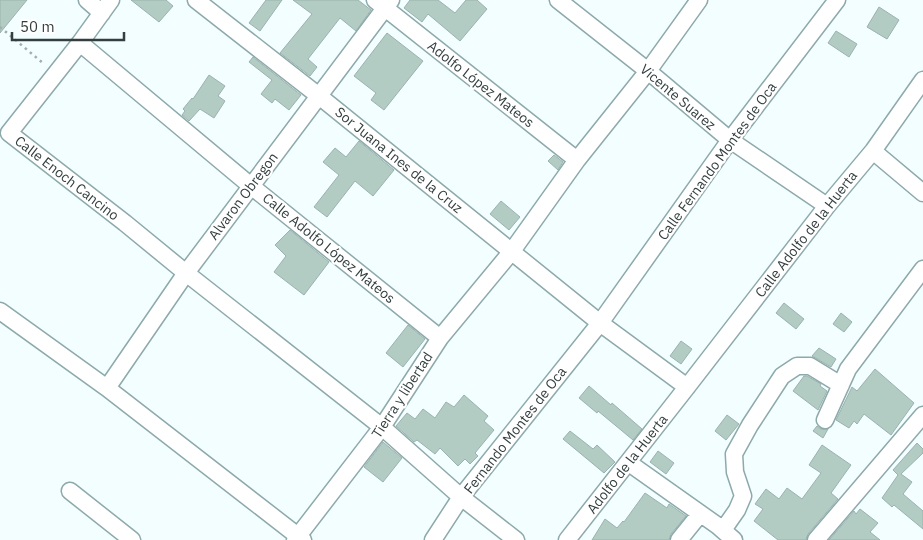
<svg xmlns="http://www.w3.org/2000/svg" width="923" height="540" viewBox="0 0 923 540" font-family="'IBM Plex Sans',sans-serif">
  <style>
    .building { fill: #b2ccc4; stroke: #9ab3ac }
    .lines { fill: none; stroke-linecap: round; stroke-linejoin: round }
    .minor-casing { stroke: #8ea9ab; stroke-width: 19 }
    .path { stroke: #a3aeaf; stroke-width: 2.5; stroke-dasharray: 2.5 4; stroke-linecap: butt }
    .minor { stroke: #fff; stroke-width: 16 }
    .labels { text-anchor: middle; stroke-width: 4.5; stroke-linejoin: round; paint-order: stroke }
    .street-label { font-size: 14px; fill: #333e3f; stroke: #fff }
  </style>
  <rect width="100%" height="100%" fill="#f2feff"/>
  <path class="building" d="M0,0H27L0,33Z
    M131,0H166L173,6L159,22Z
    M266,0H282L260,31L249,23Z
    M293,0H358L371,10L356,31L340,18L308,59L317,67L310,76L280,53L312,14Z
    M410,0H438L455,13L466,0H477L487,9L460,41L428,14L422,22L404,8Z
    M879,7L899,20L887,39L867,27Z
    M836,31L857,44L849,57L828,43Z
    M387,33L423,61L384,110L371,100L376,93L354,76Z
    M253,57L301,95L289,110L275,99L272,103L261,94L272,80L249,62Z
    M209,75L225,86L218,96L225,101L214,118L200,109L189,121L182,115L185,111L183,109L192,98L193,99Z
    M359,141L394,170L373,196L355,181L327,217L314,207L339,175L323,162L335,148L346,157Z
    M554,155L563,162L558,170L548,161Z
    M501,201L520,217L509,230L490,214Z
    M290,230L329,262L304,295L274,272L286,256L275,245Z
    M784,303L804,319L796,329L776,313Z
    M841,313L852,322L844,332L833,324Z
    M408,325L425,339L403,367L386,353Z
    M681,341L692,349L681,364L670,356Z
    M819,348L836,359L831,367L812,356Z
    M875,369L914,403L891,435L864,414L857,424L854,421L849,428L836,420L852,387L857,391Z
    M804,376H807L821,384L820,386L827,391L818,410L793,391Z
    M589,386L611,405L612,403L642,429L633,440L598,411L597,413L579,398Z
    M464,395L488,416L484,421L494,430L475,453L478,456L470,464L465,459L458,466L440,448L435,454L417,440L414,442L396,426L407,413L415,419L423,409L435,418L446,402L454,407Z
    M727,415L739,424L726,440L715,431Z
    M817,426L821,429H828L823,438L813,431Z
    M570,431L593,449L597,445L615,462L604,473L563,439Z
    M383,442L402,458L383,482L364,467Z
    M917,443L923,449V453L901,474L912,482L903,494L923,511V529L894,505L892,507L882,498L898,475L893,470Z
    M822,445L851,465L831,493L838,499L808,534L806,540H778L754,521L763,509L755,504L766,489L779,499L787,488L802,499L821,473L809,465Z
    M658,451L674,463L666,474L650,462Z
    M645,493L667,508L669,504L686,516L671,534L669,540H592L605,519L617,528L623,521L624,522Z
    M860,509L878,523L870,532L880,540H829L854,511L856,514Z"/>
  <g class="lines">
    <g class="minor-casing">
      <path id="minor" d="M87,0L102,13
        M111,0L80,43L9,133L125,223L186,273L382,427L461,497L516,540
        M196,0L319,96L600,323L687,387
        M375,0L577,160
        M558,0L648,71L730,140L827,206
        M80,43L251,186L440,338
        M873,151L923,193
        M0,311L107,388L303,540
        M107,388L186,273L391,0
        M825,420L848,369L923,269
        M629,463L718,526L734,540
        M70,491L132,540
        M723,530L737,510L743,496L735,472L734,454L750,425L782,376L797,366H810L841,385
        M295,540L382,427L440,338L512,251L577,160L648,71L699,0
        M433,540L461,497L600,323L730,140L837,0
        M567,540L687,387L827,206L873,151L923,80
        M679,540L700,514
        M816,540L923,415"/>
    </g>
    <path class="path" d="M0,27L44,64"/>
    <use href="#minor" class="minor"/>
  </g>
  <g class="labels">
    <g class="street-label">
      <text transform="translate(481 84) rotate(38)" y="5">Adolfo López Mateos</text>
      <text transform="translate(678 97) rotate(40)" y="5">Vicente Suarez</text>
      <text transform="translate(399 160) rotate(39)" y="5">Sor Juana Ines de la Cruz</text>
      <text transform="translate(717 161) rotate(-54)" y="5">Calle Fernando Montes de Oca</text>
      <text transform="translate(67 178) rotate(38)" y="5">Calle Enoch Cancino</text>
      <text transform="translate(243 196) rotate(-53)" y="5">Alvaron Obregon</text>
      <text transform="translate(806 234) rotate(-52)" y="5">Calle Adolfo de la Huerta</text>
      <text transform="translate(329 248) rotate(39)" y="5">Calle Adolfo López Mateos</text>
      <text transform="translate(402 395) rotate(-57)" y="5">Tierra y libertad</text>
      <text transform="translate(515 430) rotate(-52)" y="5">Fernando Montes de Oca</text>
      <text transform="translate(627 464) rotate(-52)" y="5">Adolfo de la Huerta</text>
    </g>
  </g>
  <path d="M12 32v8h112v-8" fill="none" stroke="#333e3f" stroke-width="2.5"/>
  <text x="20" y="32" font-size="15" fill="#333e3f" stroke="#ffffff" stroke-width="4" paint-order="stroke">50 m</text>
</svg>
